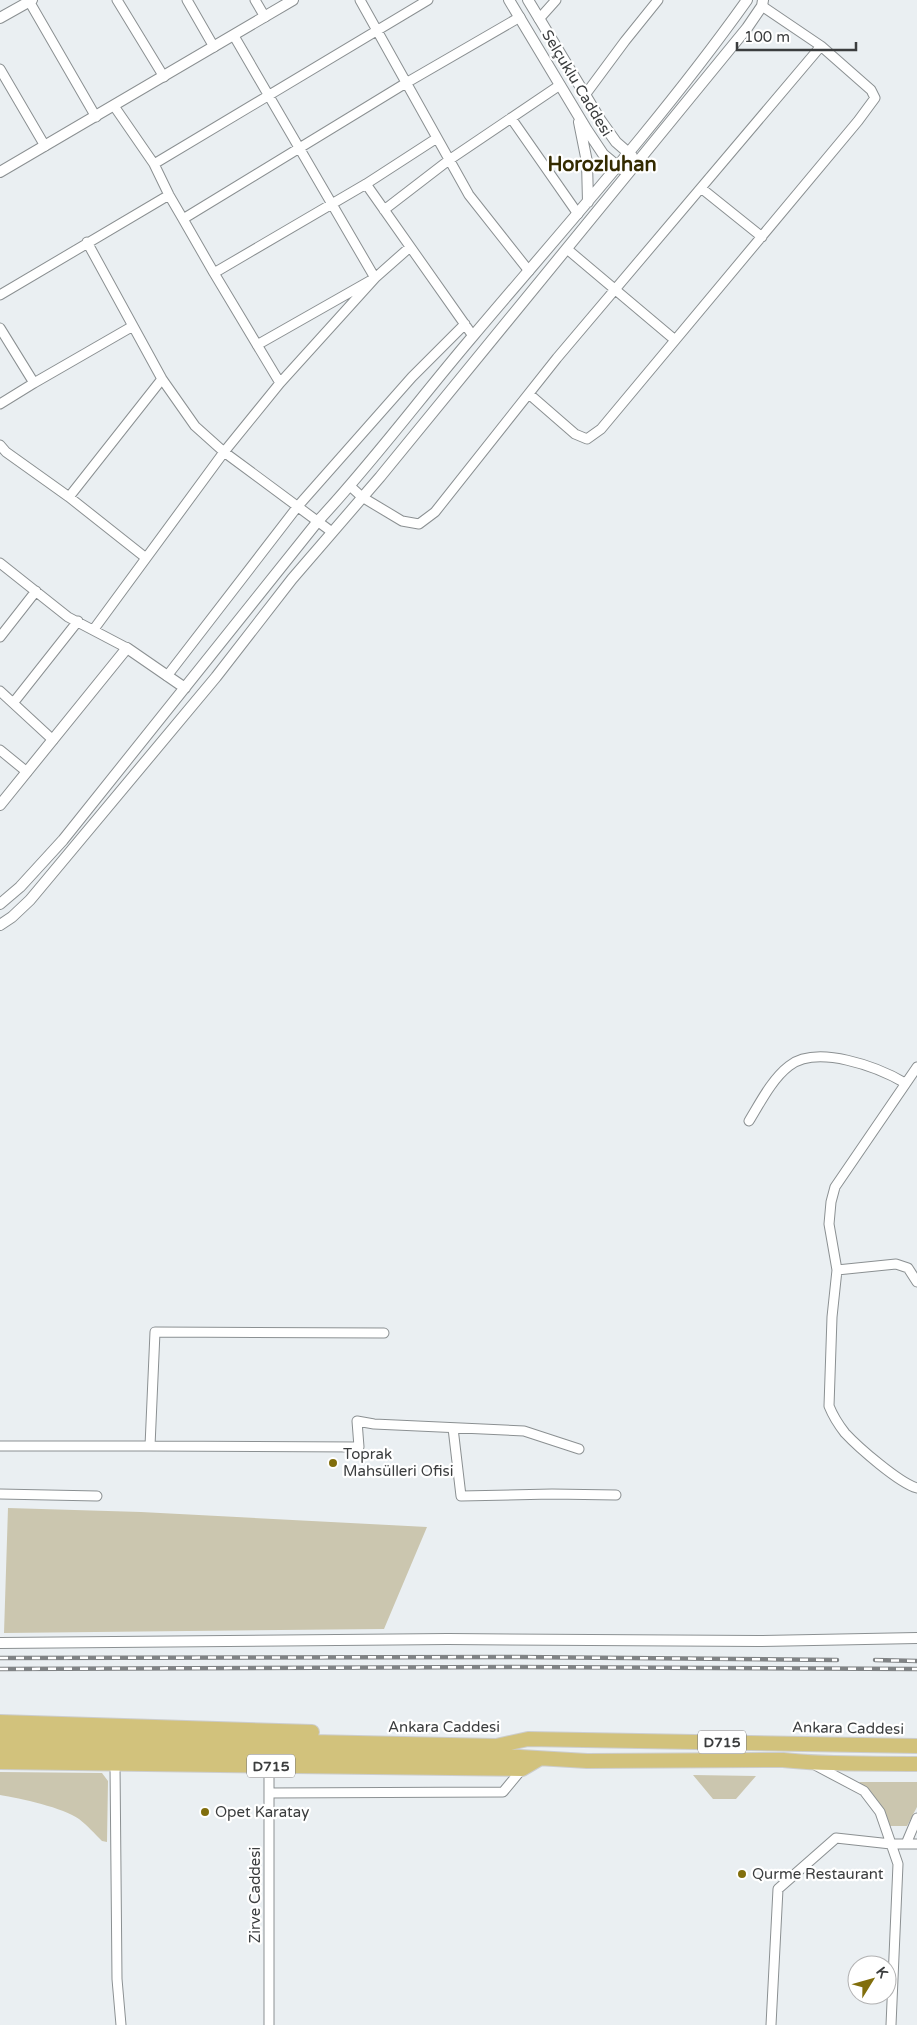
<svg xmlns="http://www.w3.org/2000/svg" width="917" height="2025" viewBox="0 0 917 2025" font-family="'Varela Round',sans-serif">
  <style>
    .green { fill: #cbc6af }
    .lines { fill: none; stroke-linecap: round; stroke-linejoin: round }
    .minor-casing { stroke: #8b9092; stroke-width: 11 }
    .tertiary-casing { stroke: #8b9092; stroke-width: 12 }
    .trunk-casing { stroke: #cccdcd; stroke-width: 16 }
    .minor { stroke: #fff; stroke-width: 9 }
    .tertiary { stroke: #fff; stroke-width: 10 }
    .trunk { stroke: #d2c27c; stroke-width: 14 }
    .rail-casing { stroke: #808385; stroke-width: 4.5 }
    .rail { stroke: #fff; stroke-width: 2.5; stroke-dasharray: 8; stroke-linecap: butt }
    .poi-dot { fill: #816e0c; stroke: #fff; stroke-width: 2 }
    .labels { text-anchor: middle; stroke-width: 4.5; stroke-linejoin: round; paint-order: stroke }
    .shield { fill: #fff; stroke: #767778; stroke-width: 1 }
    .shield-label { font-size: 14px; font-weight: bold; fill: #3b3d3e }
    .street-label { font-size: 15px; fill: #3b3d3e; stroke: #fff }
    .poi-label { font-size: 15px; fill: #3b3d3e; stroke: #fff; text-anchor: start }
    .district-label { font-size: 20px; font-weight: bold; fill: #342b00; stroke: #fff }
  </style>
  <rect width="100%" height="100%" fill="#eaeff2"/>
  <path class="green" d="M8,1508L141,1512L427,1527L384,1629L4,1633Z
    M0,1772L102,1773L108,1781L107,1842L102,1841C95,1834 87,1825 79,1819C64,1808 20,1798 0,1795Z
    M693,1775L756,1776L736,1799H713Z
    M859,1782H917V1807L907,1826H889L874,1798Z"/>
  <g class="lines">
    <g class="minor-casing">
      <path id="minor" d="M117,0L164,77
        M187,0L214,47
        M255,0L265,17
        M360,0L469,195L529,271
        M29,1L96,117
        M762,6L821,46
        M539,19L556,0
        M234,36L375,278L257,345
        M0,69L45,146
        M585,95L625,41L658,0
        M114,106L154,164L169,195L183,219
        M511,118L578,214
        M154,164L428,0
        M366,184L473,336
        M701,188L762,237
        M384,210L449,160L560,85
        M87,242L162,379L195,426L224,452L332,532
        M567,249L675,340
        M214,273L183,219L406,83L520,17
        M0,295L169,195
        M0,328L34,383L0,404
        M34,383L133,326
        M280,383L214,273L366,184L437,138
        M0,445L6,452L69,497L146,558
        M350,486L362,497L402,521L419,524L435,512L557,358L821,46L871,90L875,98L858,121L601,429L587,439L575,434L529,394
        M69,497L162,379
        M0,563L68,617L127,648
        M94,629L224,452L280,383L375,278L410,247
        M0,637L36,591
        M167,676L298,506L412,377L465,324
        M0,691L53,740
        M14,702L78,621
        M0,750L27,772
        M917,1067L835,1187L831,1202L829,1224L837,1270L832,1317L829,1406C833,1416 838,1424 845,1433C858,1447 899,1483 917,1488
        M749,1121C760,1103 772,1079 789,1066C817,1044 878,1067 905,1083
        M837,1270L896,1264L908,1268L917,1282
        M453,1428L461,1496L552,1494L616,1495
        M0,1446H150L155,1332L384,1333
        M150,1446L359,1447L357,1421L374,1424L524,1431L579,1449
        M0,1494L97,1496
        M813,1764L864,1791L880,1812L898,1864L891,2025
        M115,1765L117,1979L121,2025
        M269,1793L503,1792L522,1769
        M906,1844L917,1818
        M269,2025V1766
        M771,2025L778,1889L836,1838L891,1844H917"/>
    </g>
    <g class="tertiary-casing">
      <path id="tertiary" d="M509,0L587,130L603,154L621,169
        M528,0L601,121L616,142L632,156
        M0,18L32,0
        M579,122L587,162L588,202
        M0,172L293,0
        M0,805L127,648L185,688
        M0,904L20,887L63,840L318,521C373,462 421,397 473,336C566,226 663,118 747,0
        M0,925L12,917L30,900L216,677L292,579L380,477L747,28L762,6L763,0
        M0,1643L448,1639L758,1641L917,1638"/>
    </g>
    <g class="trunk-casing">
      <path id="trunk" d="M0,1722L312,1732
        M0,1735L496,1746L528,1739L917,1746
        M0,1748L503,1756L587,1761L783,1760C827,1765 872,1763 917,1764
        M0,1762L522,1769L539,1759"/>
    </g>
    <use href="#minor" class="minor"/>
    <use href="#tertiary" class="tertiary"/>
    <use href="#trunk" class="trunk"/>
    <g class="rail-casing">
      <path id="rail" d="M0,1658L518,1657L837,1660
        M875,1660L917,1661
        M0,1669L515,1667L917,1669"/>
    </g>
    <use href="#rail" class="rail"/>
  </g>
  <g class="poi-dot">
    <circle cx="333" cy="1463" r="5"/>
    <circle cx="205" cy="1812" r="5"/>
    <circle cx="742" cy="1874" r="5"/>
  </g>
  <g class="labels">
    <g class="shield">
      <rect x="698" y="1730.5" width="48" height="23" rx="4"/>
      <rect x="247" y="1754.5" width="48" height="23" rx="4"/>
    </g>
    <g class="shield-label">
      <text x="722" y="1747">D715</text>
      <text x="271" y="1771">D715</text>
    </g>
    <g class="street-label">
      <text transform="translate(577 83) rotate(59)" y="5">Selçuklu Caddesi</text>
      <text x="444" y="1732">Ankara Caddesi</text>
      <text transform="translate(848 1728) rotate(1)" y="5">Ankara Caddesi</text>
      <text transform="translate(255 1895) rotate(-90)" y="5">Zirve Caddesi</text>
    </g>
    <g class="poi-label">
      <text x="343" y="1459">Toprak<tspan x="343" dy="17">Mahsülleri Ofisi</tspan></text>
      <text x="215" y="1817">Opet Karatay</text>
      <text x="752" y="1879">Qurme Restaurant</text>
    </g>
    <g class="district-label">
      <text x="602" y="171">Horozluhan</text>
    </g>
  </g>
  <g transform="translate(872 1980) rotate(53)"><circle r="24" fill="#ffffff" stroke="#b1b1b2"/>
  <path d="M0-4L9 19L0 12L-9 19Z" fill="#816e0c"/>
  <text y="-8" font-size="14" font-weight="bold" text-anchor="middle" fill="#3b3d3e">K</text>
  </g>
  <path d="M737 42v8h119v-8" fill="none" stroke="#3b3d3e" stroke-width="2.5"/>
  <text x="744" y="42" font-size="15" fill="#3b3d3e" stroke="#ffffff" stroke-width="4" paint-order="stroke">100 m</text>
</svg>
